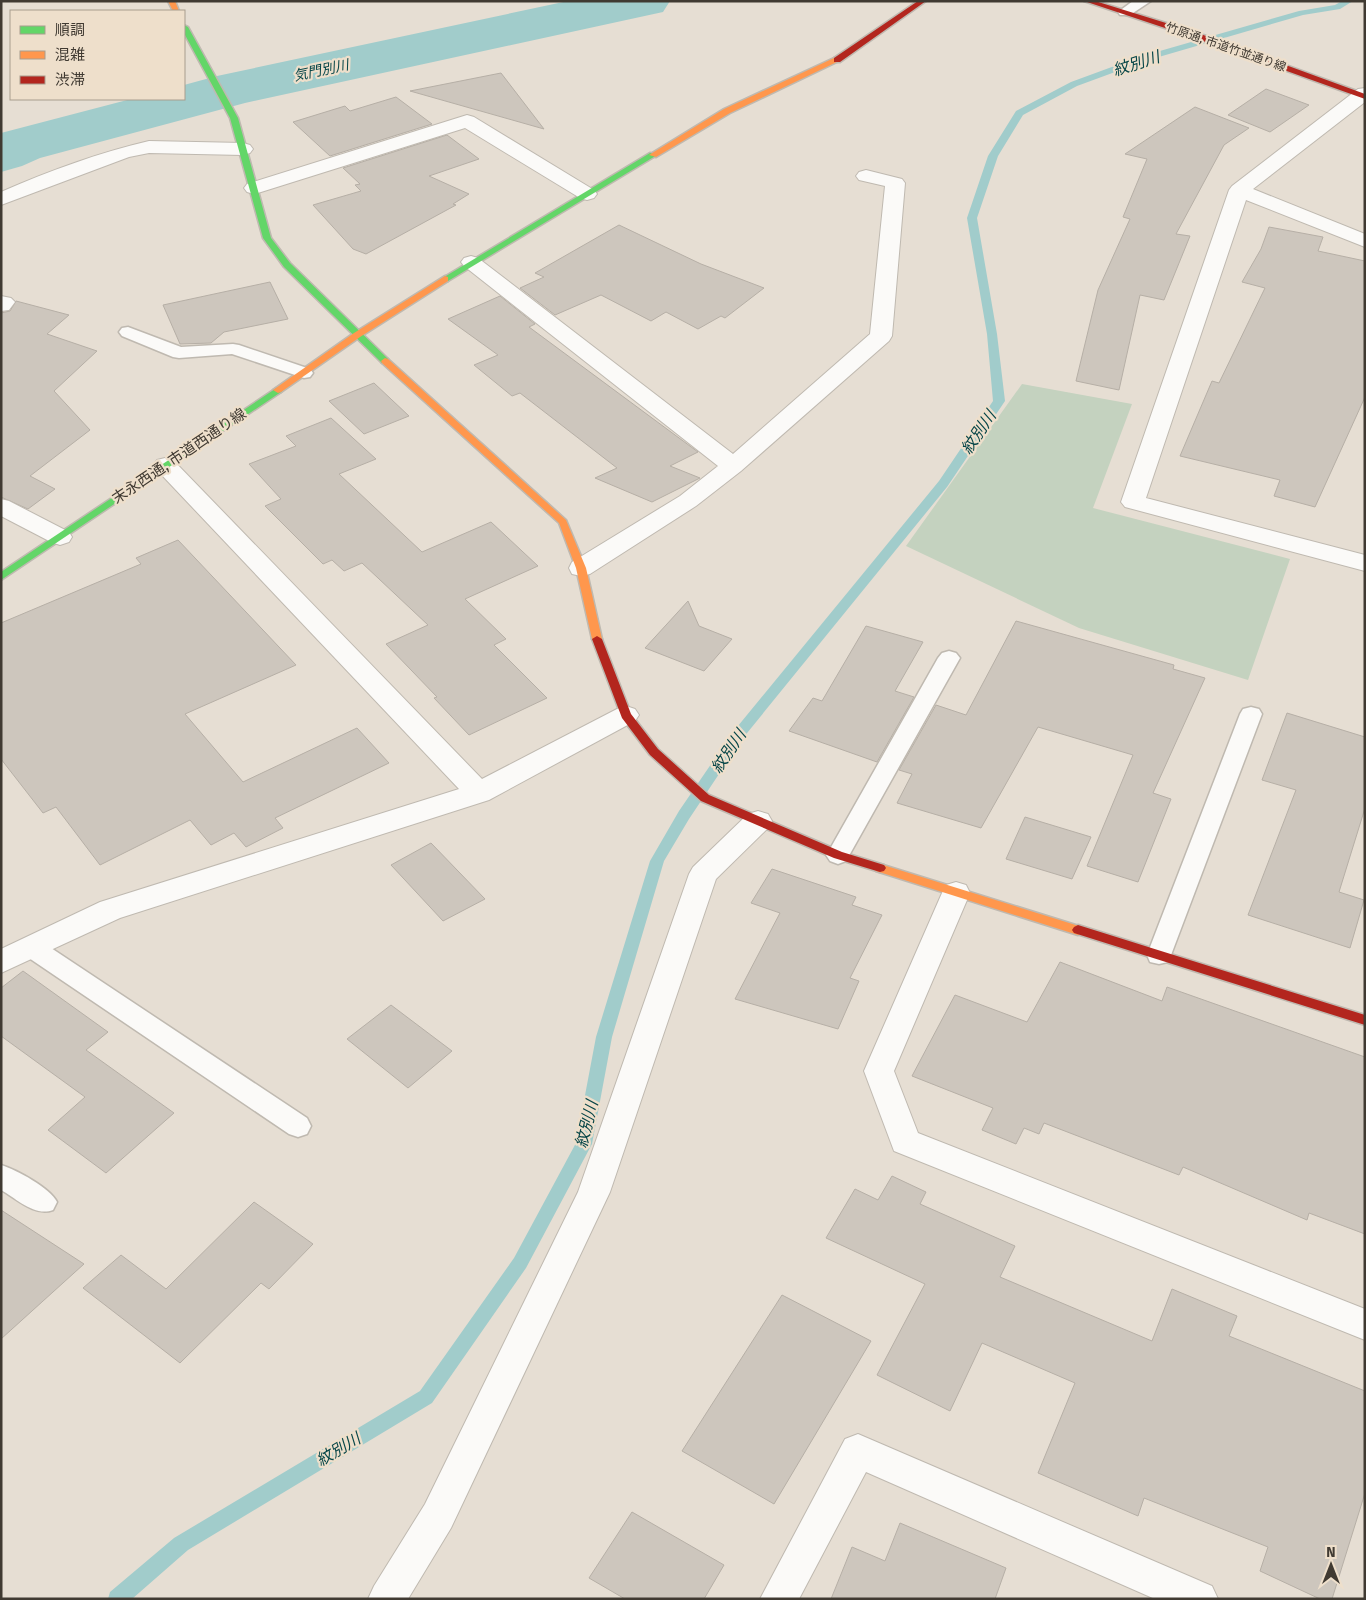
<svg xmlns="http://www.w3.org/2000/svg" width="1366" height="1600" viewBox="0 0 1366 1600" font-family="'Fira Sans','Noto Sans JP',sans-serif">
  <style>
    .green { fill: #c4d2bf }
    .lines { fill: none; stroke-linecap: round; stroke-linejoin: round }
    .stream { fill: #a1cccb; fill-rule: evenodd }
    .river { fill: #a1cccb; fill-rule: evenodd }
    .building { fill: #cdc6bd; stroke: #b6afa6 }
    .lane-casing { stroke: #bfb9b0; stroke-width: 3 }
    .street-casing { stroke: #bfb9b0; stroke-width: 2 }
    .fast-casing { stroke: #bfb9b0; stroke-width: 3 }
    .slow-casing { stroke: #bfb9b0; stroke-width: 3 }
    .jam-casing { stroke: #bfb9b0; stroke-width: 3 }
    .lane { fill: #fbfaf8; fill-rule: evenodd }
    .street { fill: #fbfaf8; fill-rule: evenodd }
    .fast { fill: #63d668; fill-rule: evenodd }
    .slow { fill: #ff974d; fill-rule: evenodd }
    .jam { fill: #b3261e; fill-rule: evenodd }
    .labels { text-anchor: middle; stroke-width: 4.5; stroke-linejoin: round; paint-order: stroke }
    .far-street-label { font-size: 12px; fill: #403a32; stroke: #eedfcb }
    .far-water-label { font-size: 14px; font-style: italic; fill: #074648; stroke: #eedfcb }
    .street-label { font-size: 15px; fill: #403a32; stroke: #eedfcb }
    .water-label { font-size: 16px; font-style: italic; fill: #074648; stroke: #eedfcb }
  </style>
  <rect width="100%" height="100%" fill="#e6ded3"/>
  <path class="green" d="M1022,384L1132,404L1093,508L1290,559L1248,680L1079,628L906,546Z"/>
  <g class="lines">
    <path class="stream" d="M1342,1H1353L1340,9L1303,15L1145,61L1077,86L1023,115L998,156L977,218L997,334L1005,401L947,487L743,738L689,819L664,861L612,1037L592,1144L526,1268L432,1403L188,1550L132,1599H108L110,1592L174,1538L420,1391L514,1258L576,1143L596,1037L650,861L679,811L733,732L939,481L993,401L987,334L967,218L988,156L1016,111L1071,82L1139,57L1299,11L1335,5Z"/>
    <path class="river" d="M568,1H670L663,12L245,103L40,158L22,166L1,172V133L131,99H184V85L217,76Z"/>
  </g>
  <path class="building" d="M501,73L544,129L410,91Z
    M1266,89L1309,105L1270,132L1228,115Z
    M396,97L432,124L330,156L293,122L345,106L350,111Z
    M1195,107L1249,128L1224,145L1176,234L1190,236L1164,300L1140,295L1119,390L1076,381L1098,290L1130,219L1123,217L1147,159L1125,154Z
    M447,135L479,159L429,176L469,194L453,204L456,205L366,254L353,249L313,205L361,191L355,185L360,184L343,168Z
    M619,225L701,264L764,288L725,318L721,316L698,329L666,312L651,321L601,295L555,315L520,288L544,277L535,273Z
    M1269,227L1323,237L1318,251L1365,261V397L1315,507L1274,496L1280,480L1180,456L1212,381L1219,383L1265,288L1242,282L1261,249Z
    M270,282L288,319L224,332L211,343L180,344L163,305Z
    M500,296L535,324L529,327L698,452L670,466L700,478L652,502L595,478L617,468L520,393L512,396L474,365L498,355L448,319Z
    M16,301L69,315L47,334L97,351L54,391L90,430L30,476L55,489L28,509L1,497V313L10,311Z
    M374,383L409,416L364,434L329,401Z
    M331,418L376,459L339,474L422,552L491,522L538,566L465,599L506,639L494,645L547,698L469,735L434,698L437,697L386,644L428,625L362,563L344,571L332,560L323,564L265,506L281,499L249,464L296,446L286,436Z
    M178,540L296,665L185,714L243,782L357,728L389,763L275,818L283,828L246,847L234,833L211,845L190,820L100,865L56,807L43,813L1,759V623L141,564L136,558Z
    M688,601L699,626L732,639L704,671L645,648Z
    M1016,621L1174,665L1173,669L1205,678L1153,793L1171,799L1138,882L1087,866L1133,755L1038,727L981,828L897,803L912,774L899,770L936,705L966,715Z
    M866,626L923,642L895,691L914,697L877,762L789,731L813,698L822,701Z
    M1287,713L1365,737V808L1339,892L1364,900L1350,948L1248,915L1296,790L1262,780Z
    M1025,817L1091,837L1072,879L1006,859Z
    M431,843L485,899L443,921L391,865Z
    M772,869L856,897L852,905L882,915L850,978L859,981L838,1029L735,999L780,913L751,903Z
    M1060,962L1162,1001L1167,987L1365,1057V1234L1309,1213L1307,1220L1183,1167L1179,1175L1044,1123L1039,1134L1024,1128L1016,1144L982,1130L993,1108L912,1076L955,995L1027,1022Z
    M23,971L108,1032L86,1050L174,1113L106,1173L48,1130L85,1097L1,1036V988Z
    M391,1005L452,1051L408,1088L347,1039Z
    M892,1176L926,1192L920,1204L1015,1246L1000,1277L1152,1341L1172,1289L1237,1316L1229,1336L1365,1391V1493L1332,1599H1320L1260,1571L1268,1547L1144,1498L1138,1516L1038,1473L1075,1383L982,1343L950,1411L877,1375L925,1284L826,1238L855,1189L878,1200Z
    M254,1202L313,1244L269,1289L261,1283L180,1363L83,1288L121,1255L166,1289Z
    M1,1210L84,1264L1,1339Z
    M782,1295L871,1341L774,1504L682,1451Z
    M632,1512L724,1565L704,1599H625L589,1578Z
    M900,1523L1006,1568L995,1599H831L852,1547L885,1561Z"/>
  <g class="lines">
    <g class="lane-casing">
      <path id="lane" d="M1133,1H1151L1130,15H1120L1118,12Z
        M128,327L181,347L233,344L239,345L310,369L313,373L310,377L304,378L232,354L179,358L173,357L122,336L119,332L122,328Z
        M949,651L956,653L960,658L846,861L838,864L830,861L826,855L830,849L938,658L942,653Z
        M1251,707L1259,709L1262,714L1171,955L1168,962L1159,964L1150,962L1147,955L1240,714L1243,709Z
        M31,938L39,940L307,1118L311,1126L307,1134L298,1137L289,1134L23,954L19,947L23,940Z
        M1,1165C17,1170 50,1188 57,1202L53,1210C35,1217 17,1199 1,1190Z"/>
    </g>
    <g class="street-casing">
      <path id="street" d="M1365,88V102L1253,189L1365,234V247L1246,200L1146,498L1365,555V571L1125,507L1121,502L1229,190L1232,186L1358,89Z
        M467,115L474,117L594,190L597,194L594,198L587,200L580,198L465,128L261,192L254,194L247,192L244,188L247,184Z
        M149,141L243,143L250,145L253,149L250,153L243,155L149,153L129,157L1,205V192C49,171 98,153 149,141Z
        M866,170L902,179L905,183L892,336L889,341L741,471L696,506L590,574L581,576L572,574L569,568L572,562L680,496L718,466L464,266L461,262L464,258L471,256L478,258L733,454L870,334L885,186L859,180L856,176L859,172Z
        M1,296L11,298L15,302L9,310L1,311Z
        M165,458L173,460L482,779L617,709L626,706L635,709L639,715L635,721L489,800L120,918L1,973V949L100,902L459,789L157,470L153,465L157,460Z
        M1,499L9,501L69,532L72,537L69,542L60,545L51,542L1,516Z
        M758,811L768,814L772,821L768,828L716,879L610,1192L451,1528L408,1599H368L374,1586L425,1504L578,1192L689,874L693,867L748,814Z
        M956,882L966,885L970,893L894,1071L918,1133L1365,1309V1340L894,1151L864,1071L942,893L946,885Z
        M858,1434L1212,1586L1218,1599H1155L866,1472L799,1599H760L845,1439Z"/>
    </g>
    <g class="fast-casing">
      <path id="fast" d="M184,25L188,27L238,118L271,238L290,263L388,359V363H382L284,267L263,238L230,118L184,33Z
        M650,153L657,155L448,281H442L441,279Z
        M278,387L283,390L281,392L1,580V572Z"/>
    </g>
    <g class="slow-casing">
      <path id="slow" d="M168,1H175L179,11H173Z
        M834,58L841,60L730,113L656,157L649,155L724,109Z
        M445,276L448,277V281L360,337L281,392L278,393L273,390L354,333Z
        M385,358L388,359L566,520L586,568L602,639L601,641L597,642L592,639L576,568L559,523L382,363L381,361Z
        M880,864L1082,927L1084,930L1082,933L1078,935L876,871L874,868L876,865Z"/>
    </g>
    <g class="jam-casing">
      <path id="jam" d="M918,1H926L840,62H834V58Z
        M1084,1H1095L1195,32L1365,94V99L1189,36Z
        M597,636L602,639L631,714L658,749L709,795L842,852L884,865L886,868L884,871L880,872L834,858L701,801L650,755L622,718L592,639Z
        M1078,925L1365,1015V1025L1074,933L1072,930L1074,927Z"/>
    </g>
    <use href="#lane" class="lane"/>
    <use href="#street" class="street"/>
    <use href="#fast" class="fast"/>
    <use href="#slow" class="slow"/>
    <use href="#jam" class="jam"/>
  </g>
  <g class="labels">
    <g class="far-street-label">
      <text transform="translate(1226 47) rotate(19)" y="4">竹原通, 市道竹並通り線</text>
    </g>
    <g class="far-water-label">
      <text transform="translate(321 70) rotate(-12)" y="5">気門別川</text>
    </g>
    <g class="street-label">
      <text transform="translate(179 456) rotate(-34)" y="5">末永西通, 市道西通り線</text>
    </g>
    <g class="water-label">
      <text transform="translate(1136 63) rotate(-18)" y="6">紋別川</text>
      <text transform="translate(978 432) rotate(-56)" y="6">紋別川</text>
      <text transform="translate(728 751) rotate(-56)" y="6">紋別川</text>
      <text transform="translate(586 1124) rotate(-76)" y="6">紋別川</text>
      <text transform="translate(338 1449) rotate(-31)" y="6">紋別川</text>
    </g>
  </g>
  <rect width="1366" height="1600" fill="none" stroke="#403a32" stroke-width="5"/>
  <rect x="10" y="10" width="175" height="90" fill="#eedfcb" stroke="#a89d8e"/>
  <rect x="20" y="26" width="25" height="8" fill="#63d668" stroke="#a89d8e"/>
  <text x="55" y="35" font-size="15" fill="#403a32">順調</text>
  <rect x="20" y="51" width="25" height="8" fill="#ff974d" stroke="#a89d8e"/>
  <text x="55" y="60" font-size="15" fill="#403a32">混雑</text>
  <rect x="20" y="76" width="25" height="8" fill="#b3261e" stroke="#a89d8e"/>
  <text x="55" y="85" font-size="15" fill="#403a32">渋滞</text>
  <g transform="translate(1331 1565)" stroke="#eedfcb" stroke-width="4" paint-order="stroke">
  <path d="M0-4L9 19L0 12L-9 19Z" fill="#403a32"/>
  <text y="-8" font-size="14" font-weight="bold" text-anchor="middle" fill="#403a32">N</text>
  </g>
</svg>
